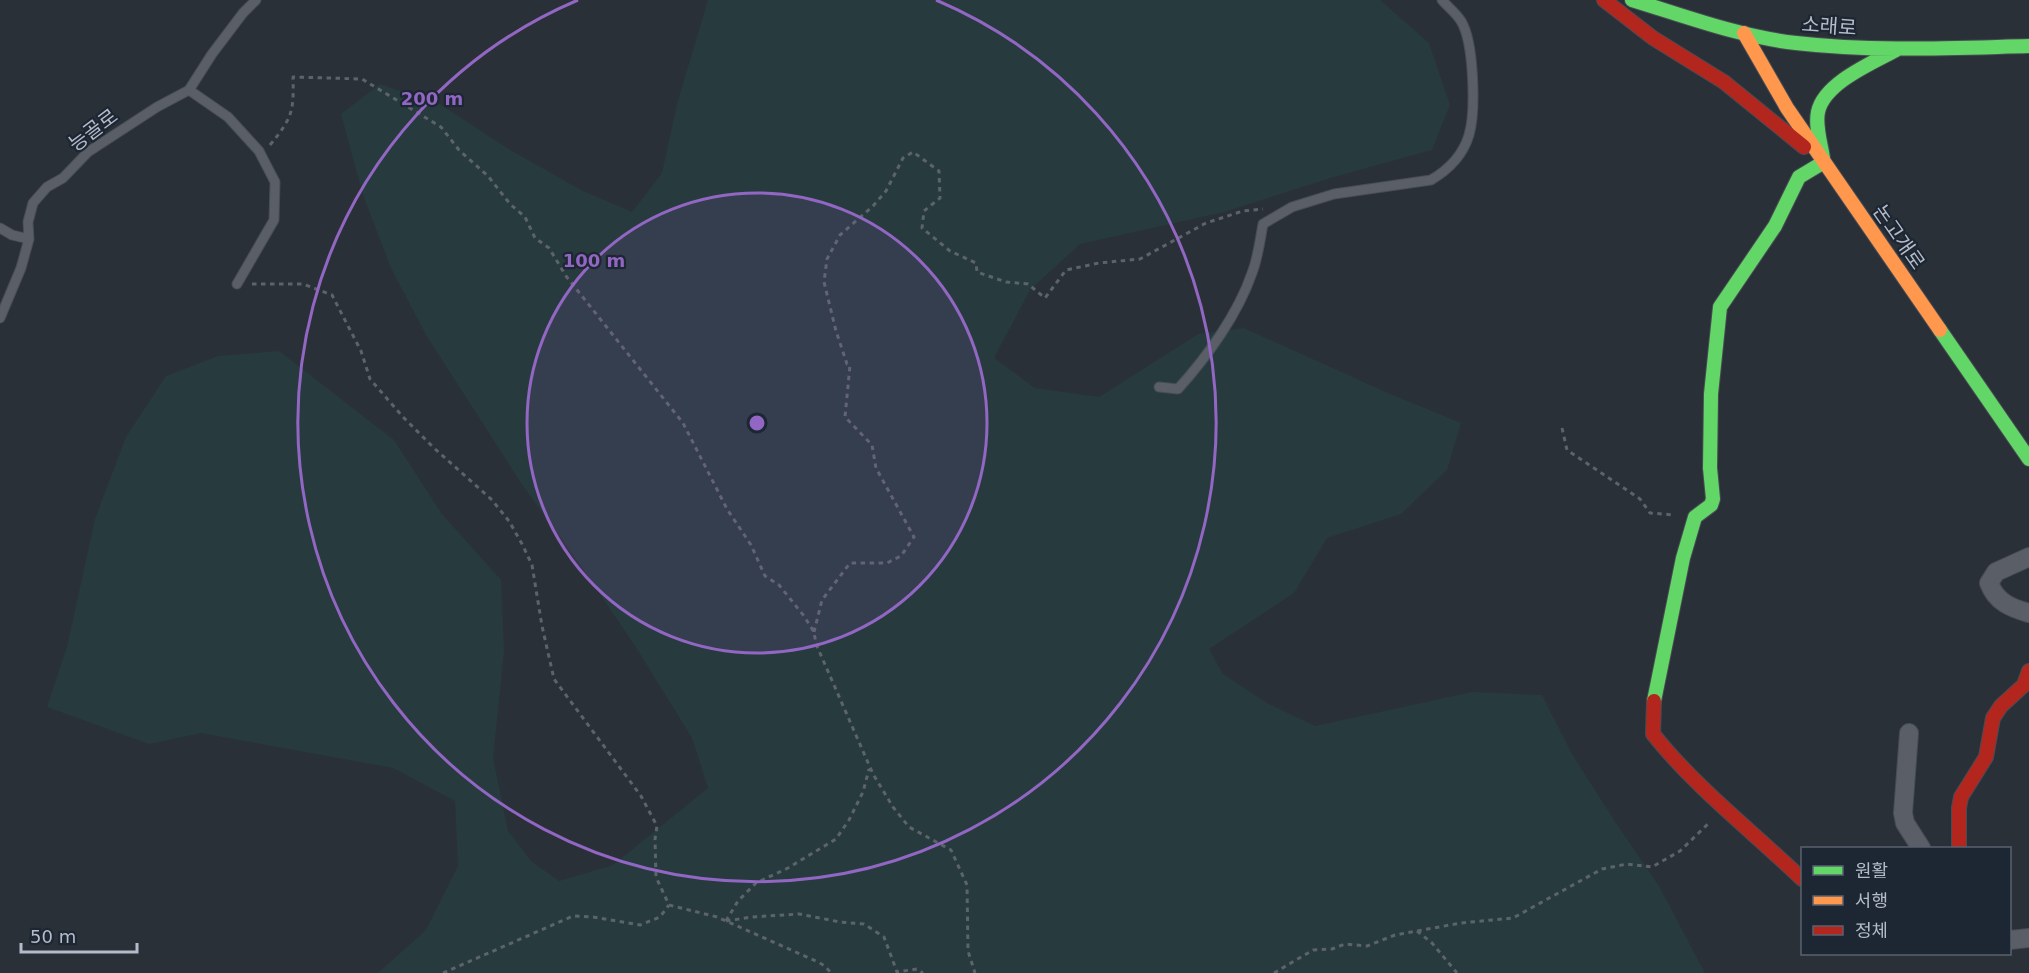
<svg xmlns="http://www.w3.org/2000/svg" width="2029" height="973" viewBox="0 0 2029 973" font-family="'DejaVu Sans','Noto Sans KR',sans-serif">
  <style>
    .green { fill: #273a3e }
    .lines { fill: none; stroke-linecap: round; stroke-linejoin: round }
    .lane-casing { stroke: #484c53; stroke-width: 11 }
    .street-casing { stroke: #484c53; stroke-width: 20 }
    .fast-casing { stroke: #484c53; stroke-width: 16 }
    .slow-casing { stroke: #484c53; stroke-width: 16 }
    .jam-casing { stroke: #484c53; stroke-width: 16 }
    .path { stroke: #5d636a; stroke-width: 3; stroke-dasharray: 4.5 4.5; stroke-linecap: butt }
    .lane { stroke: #5a5e66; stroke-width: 9 }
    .street { stroke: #5a5e66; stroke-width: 18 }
    .fast { stroke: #63d668; stroke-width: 14 }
    .slow { stroke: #ff974d; stroke-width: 14 }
    .jam { stroke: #b3261e; stroke-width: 14 }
    .ring { fill: none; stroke: #9266c3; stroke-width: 3 }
    .labels { text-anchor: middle; stroke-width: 4.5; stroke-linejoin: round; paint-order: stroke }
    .street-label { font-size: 20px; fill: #b4bcc9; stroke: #1d2633 }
    .centre { fill: #9266c3; stroke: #1d2633; stroke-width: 3 }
    .ring-label { font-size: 18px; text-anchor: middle; font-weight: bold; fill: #9266c3; stroke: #1d2633; stroke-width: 4.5; stroke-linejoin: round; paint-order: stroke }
  </style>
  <rect width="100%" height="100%" fill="#2a3038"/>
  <path class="green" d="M708,0H1380L1429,43L1450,105L1432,150L1334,177L1224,212L1080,244L1030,290L994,358L1035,388L1099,397L1198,334L1244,328L1388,393L1461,423L1447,470L1401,514L1327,538L1294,593L1209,649L1223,674L1267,703L1315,726L1472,692L1542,695L1572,754L1616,823L1659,886L1705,973H378L426,930L458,866L455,801L393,768L201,733L149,744L47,707L67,647L95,519L126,437L166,376L218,356L279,351L394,440L442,514L501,580L504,652L493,758L508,831L531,861L559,881L613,865L708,788L692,738L637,649L577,560L523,486L426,335L391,268L363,195L341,114L380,84L441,105L512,151L583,191L632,212L662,173L677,104Z"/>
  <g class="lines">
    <g class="lane-casing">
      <path id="lane" d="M189,90L228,117L259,151L275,182L274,220L237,284
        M0,228L12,235L29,239
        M0,318L21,268L29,239L28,222L33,203L47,187L63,178L88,152L157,107L189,90L212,54L243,13L256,0
        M1159,387L1178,389C1207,357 1238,314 1252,273C1258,258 1260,240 1263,224L1292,207L1334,194L1431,180C1448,170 1463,155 1469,135C1476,111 1474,42 1461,21C1456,13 1448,7 1442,0"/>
    </g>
    <g class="street-casing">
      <path id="street" d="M2029,557L1996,572L1989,583C1996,602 2011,608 2029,613
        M1909,733L1903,813L1905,823L1921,848
        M2010,940L2029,938"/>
    </g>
    <g class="fast-casing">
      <path id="fast" d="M1632,0C1685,16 1740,37 1796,43C1874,52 1951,48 2029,46
        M1823,158C1821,144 1815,126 1818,112C1824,83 1872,63 1896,50
        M1940,330L2029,459
        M1654,701L1683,558L1695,517L1711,505L1713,499L1710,468L1711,394L1720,307L1775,226L1799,177L1824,162"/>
    </g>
    <g class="slow-casing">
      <path id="slow" d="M1744,33L1787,108L1940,330"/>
    </g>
    <g class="jam-casing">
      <path id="jam" d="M1604,0L1653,38L1724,82L1804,147
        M1654,701L1653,734C1696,788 1752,831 1802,879
        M1959,848V808L1961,797L1986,757L1993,718L2001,706L2024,685L2029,671"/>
    </g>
    <path class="path" d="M270,145C292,118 294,112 293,77L362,79L441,127L459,150L488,176L510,204L525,217L535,238L549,248L566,276L683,423L727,509L751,545L765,576L779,585L804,616L814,632L816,644L873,774L893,807L909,827L951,850L967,885L968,951L975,973
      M252,284H303L332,295L361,351L370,379L403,417L435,449L492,500L509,521L522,544L532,565L542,626L554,679L641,796L657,826L655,839L656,877L669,905
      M1562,428L1567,450L1640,499L1650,513L1675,515
      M814,632L822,600L850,563H887L901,556L914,537L876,468L872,445L845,417L850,365L847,364L836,331L824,282L827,259L840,235L873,206L886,191L903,158L913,152L939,171L940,198L924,211L922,228L950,251L976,263L977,272L1006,282L1028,284L1045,298L1066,270L1099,263L1140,259L1206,223L1243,211L1263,209
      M669,905L717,917L818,962L825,966L831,973
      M726,921L752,917L799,914L840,922L864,924L884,937L897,972L917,969L923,973
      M726,921L738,901L756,883L788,868L836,839L849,820L863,792L869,769
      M1417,931L1432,943L1457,973
      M443,973L573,916L593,917L640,925L660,917L669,905
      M1274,973L1313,950L1332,949L1345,944L1367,946L1395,935L1461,923L1513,918L1602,869L1627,864L1652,867L1680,851L1710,822"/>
    <use href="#lane" class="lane"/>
    <use href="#street" class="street"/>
    <use href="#fast" class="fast"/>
    <use href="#slow" class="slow"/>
    <use href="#jam" class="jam"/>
  </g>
  <circle cx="757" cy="423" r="230" fill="#9266c3" fill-opacity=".12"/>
  <g class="ring">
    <circle cx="757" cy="423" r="230"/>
    <path d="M936 0A459 459 0 1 1 578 0"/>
  </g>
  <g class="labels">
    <g class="street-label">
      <text transform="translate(1829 26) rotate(4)" y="7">소래로</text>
      <text transform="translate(93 130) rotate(-37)" y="7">능골로</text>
      <text transform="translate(1899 237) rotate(55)" y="7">논고개로</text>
    </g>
  </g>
  <circle cx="757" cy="423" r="9" class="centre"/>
  <g class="ring-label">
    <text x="432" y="105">200 m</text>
    <text x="594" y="267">100 m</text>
  </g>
  <rect x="1801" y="847" width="210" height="108" fill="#1d2633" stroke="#59626f" stroke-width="1.5"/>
  <rect x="1813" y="866" width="30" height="9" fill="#63d668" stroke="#59626f" stroke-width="1.5"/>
  <text x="1855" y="877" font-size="18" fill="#b4bcc9">원활</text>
  <rect x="1813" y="896" width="30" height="9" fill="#ff974d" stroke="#59626f" stroke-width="1.5"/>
  <text x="1855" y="907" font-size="18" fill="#b4bcc9">서행</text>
  <rect x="1813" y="926" width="30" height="9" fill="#b3261e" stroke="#59626f" stroke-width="1.5"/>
  <text x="1855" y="937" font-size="18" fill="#b4bcc9">정체</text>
  <path d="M21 943v9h116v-9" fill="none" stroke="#b4bcc9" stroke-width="3"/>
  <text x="30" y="943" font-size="18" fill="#b4bcc9" stroke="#1d2633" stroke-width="4.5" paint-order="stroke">50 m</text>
</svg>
